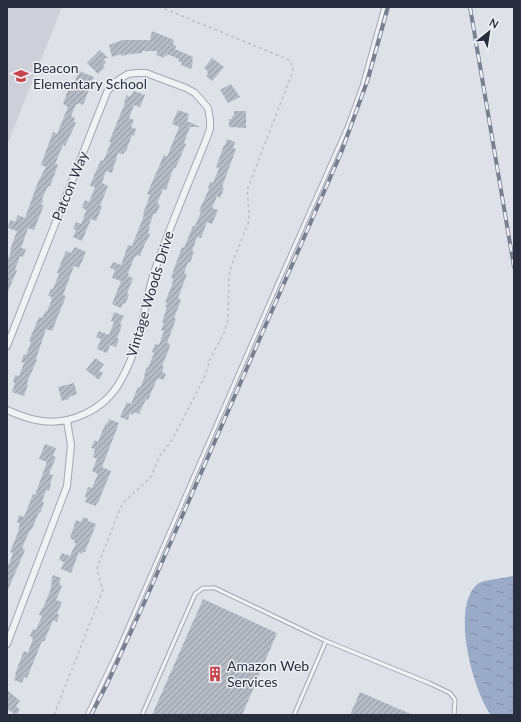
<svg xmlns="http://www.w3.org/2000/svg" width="521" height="722" viewBox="0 0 521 722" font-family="Lato,sans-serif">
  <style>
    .built { fill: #cdd0d9 }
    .water { fill: url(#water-ripples) }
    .building { fill: url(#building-hatch) }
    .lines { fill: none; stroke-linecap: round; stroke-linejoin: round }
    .service-casing { stroke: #a4a8b1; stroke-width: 5 }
    .minor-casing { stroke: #a4a8b1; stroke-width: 8 }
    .path { stroke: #bdbfc6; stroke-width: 1.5; stroke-dasharray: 3 3; stroke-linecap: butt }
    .service { stroke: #f1f2f6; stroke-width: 3 }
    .minor { stroke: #f1f2f6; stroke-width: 6 }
    .rail-casing { stroke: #787f91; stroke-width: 4 }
    .rail { stroke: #eef0f5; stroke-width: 2.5; stroke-dasharray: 8; stroke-linecap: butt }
    .labels { text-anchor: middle; stroke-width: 3; stroke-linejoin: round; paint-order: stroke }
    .poi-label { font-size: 14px; fill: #282e3e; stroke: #eef0f5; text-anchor: start }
    .street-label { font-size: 14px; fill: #282e3e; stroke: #eef0f5 }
  </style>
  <defs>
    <pattern id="water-ripples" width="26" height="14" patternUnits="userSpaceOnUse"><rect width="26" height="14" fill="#9aabc7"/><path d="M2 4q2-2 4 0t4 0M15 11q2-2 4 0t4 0" fill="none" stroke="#7e8ca3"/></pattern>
    <pattern id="building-hatch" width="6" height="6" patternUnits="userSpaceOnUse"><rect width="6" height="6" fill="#b6bac4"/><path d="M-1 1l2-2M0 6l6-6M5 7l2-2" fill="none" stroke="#9498a1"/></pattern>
  </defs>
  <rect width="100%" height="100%" fill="#dee1e7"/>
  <path class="built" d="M7,7H62L7,145Z"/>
  <path class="water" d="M512,576L514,578V715H491C473,691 449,604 479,583C484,580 505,578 512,576Z"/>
  <path class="building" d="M152,31L174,40L173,44L176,46L175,49L193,57L192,61L193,62L191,69L181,65L182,63L178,61L179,59L167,54V56L165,55L164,58L156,55L158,51H142V53L130,54L121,56V54L112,57L109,45L123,40H150Z
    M100,50L108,58L103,59L106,62L103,65L105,67L98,74L87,63Z
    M212,58L224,67L212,81L206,76L208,74L207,72L208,71L204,68Z
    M79,71L94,77L83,105L78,103L77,105L76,104L71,116L75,118L74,122L76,123L65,146L63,145L55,164L58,165L50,186H48L42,199L43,200L41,205H44L34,230L28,228L21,248L26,249L23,257L20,256L15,270H17L7,294V262L11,251L10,250L17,231L8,228L10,220L15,222L18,215L25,218L38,182L46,167L41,165L53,132L57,134L68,107L63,104L68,90L71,91Z
    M231,84L240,97L228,103L220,90Z
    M134,91L145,95L140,107L134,105L129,118L134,120L131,127L136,129L134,136L132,135L126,151H125L123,154L118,153L112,173L106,171L102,183L108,186L100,206L102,207L96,221L91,219L82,241L73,237L76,230L73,229L76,222L81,224L86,211L85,209L82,208L85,200L89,202L95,187L90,186L93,178L101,160L103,161L105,157L111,142H109L125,103L124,102L127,95L130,97Z
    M178,110L189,114L187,121L200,127H190L184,143L186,144L176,167L173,169L166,190L163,189L157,204L160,205L156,214L154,213L149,226H150L148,233L150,234L147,241H146L140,256L137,255L136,257L135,256L128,273L129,274L128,276L133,278L127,294L129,295L125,304L123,303L121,308L112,304L121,281L112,278L115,270L110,268L113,262L121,265L128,245L132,246L144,215L143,214L150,195L147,194L164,155L167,157L179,127L172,124Z
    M234,111H246V128L229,127V119H232V116H234Z
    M227,139L235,142L233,148L236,149L222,187L224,188L220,198L217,196L212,208L218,210L212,224L207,222L201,238L197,237L192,251L194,252L190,263L188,262L184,273L187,274L178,298L181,300L174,318L176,319L167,343L170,344L169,349L162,366L164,367L162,372L166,374L163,380L159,378L158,380L157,379L148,400L146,399L139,414L134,412L133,415L130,413L128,420L120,417L127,402L131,404L138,387L140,388L145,376L144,375L147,367L148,368L154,353L152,352L155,344L159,345L164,331L161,330L164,323L162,322L167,307H165L167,303L165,302L172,285L173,278L171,277L182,247L184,248L193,226H195L201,212L199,211L209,189H208L210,182L213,183L219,168L216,167L224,145H225Z
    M75,247L86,252L79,268L74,266L63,295L66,296L52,331L46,329L36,359L37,360L28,380L27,384H28L24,396L12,392L15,383L13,382L15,375L19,376L24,363L21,362L24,354L26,355L31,342L29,341L39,317L42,318L46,311H47L52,299H51L52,297L48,296L51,289H53L59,274L57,273L60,265L66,251L71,253Z
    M114,312L124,316L120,324L122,325L117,338L119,339L116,347L110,345L107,353L97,349L101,339L96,337L99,331L109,335L114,322L111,321Z
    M95,358L104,364L99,371L103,373L99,380L86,370Z
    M74,383L77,394L69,397V399L62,401L58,387Z
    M109,419L119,423L102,467L111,471L98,503L97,502L96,506L85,502L87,498L85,497L88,487L92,488L98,474L92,471L97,459L93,457L95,449L91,448L95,440L98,442L104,427L106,423L107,424Z
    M45,444L56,448L53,456L56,457L49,474L53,475L50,484H51L49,491L46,490L42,502L44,503L40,513L39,512L32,529H31L28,534L22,548L25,550L7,592V564H9L13,553L10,552L19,530H18L20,524L17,522L19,515L24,517L33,494L35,495L47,462L39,459Z
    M83,517L88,519V521L96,524L85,552H83L82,554L79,552L71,573L61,569L64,562L59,560L62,553L70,556L76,543H74L75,541L70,538L76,520L81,522Z
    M53,575L61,578L59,584L62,586L56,600L62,602L57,614L59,615L57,622L53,620L44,642L42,641L27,678L24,677L22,683L14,680L16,674H15L24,651L28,653L33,638L30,636L33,629L36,630L42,616L39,615L42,608H43L50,591L52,582H51Z
    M203,599L277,633L242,715H152Z
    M7,690L20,701L16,706L20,710L16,715L7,709Z
    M360,692L413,715H350Z"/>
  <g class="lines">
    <g class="service-casing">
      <path id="service" d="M87,715L118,650L278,283L348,125L362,86L384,7
        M142,715L195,594L203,588H215L326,641
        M294,715L326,641L429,683L450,693L455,700L454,715"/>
    </g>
    <g class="minor-casing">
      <path id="minor" d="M7,346L107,92L113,84L120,79L128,74L137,73H146L186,88L195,93L208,108L210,120V129L206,140C188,185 168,230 153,276C147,296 144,318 138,338C134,352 128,368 121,380C105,410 69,427 36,420C26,418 16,414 7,410
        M7,644L67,486L71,445L67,421"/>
    </g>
    <path class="path" d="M54,715L103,590L97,570L98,565L119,511L124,502L151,477L159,457L172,440L200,386L205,376L210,359L224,333L228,320L229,276L232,264L249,221V211L247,190L293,71L291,62L287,59L160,7"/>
    <use href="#service" class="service"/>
    <use href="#minor" class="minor"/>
    <g class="rail-casing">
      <path id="rail" d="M470,7L514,267
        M91,715L108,682L145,601L341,153L368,79L388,7"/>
    </g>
    <use href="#rail" class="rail"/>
  </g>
  <defs>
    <g id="school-bare" transform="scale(1.2)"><path d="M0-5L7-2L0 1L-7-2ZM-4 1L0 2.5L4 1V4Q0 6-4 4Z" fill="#ca464c" stroke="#eef0f5" stroke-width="2.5" paint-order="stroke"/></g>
    <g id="building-bare" transform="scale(1.2)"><path d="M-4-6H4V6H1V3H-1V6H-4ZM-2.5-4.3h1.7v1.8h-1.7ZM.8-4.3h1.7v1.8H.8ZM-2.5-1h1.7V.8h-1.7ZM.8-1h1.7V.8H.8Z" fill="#ca464c" stroke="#eef0f5" stroke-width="2.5" paint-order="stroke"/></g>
  </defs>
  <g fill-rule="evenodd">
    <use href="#school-bare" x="21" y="76"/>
    <use href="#building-bare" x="215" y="674"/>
  </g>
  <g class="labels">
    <g class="poi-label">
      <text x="33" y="73">Beacon<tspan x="33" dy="16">Elementary School</tspan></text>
      <text x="227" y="671">Amazon Web<tspan x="227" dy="16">Services</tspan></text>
    </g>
    <g class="street-label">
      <text transform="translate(70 186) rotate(-68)" y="5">Patcon Way</text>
      <text transform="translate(150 294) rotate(-73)" y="5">Vintage Woods Drive</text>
    </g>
  </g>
  <rect width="521" height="722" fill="none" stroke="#282e3e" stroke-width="16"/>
  <g transform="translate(489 32) rotate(30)" stroke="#eef0f5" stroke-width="3" paint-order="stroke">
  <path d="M0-3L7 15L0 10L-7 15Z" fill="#282e3e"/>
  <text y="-6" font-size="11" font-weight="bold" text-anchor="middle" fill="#282e3e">N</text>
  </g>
</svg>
